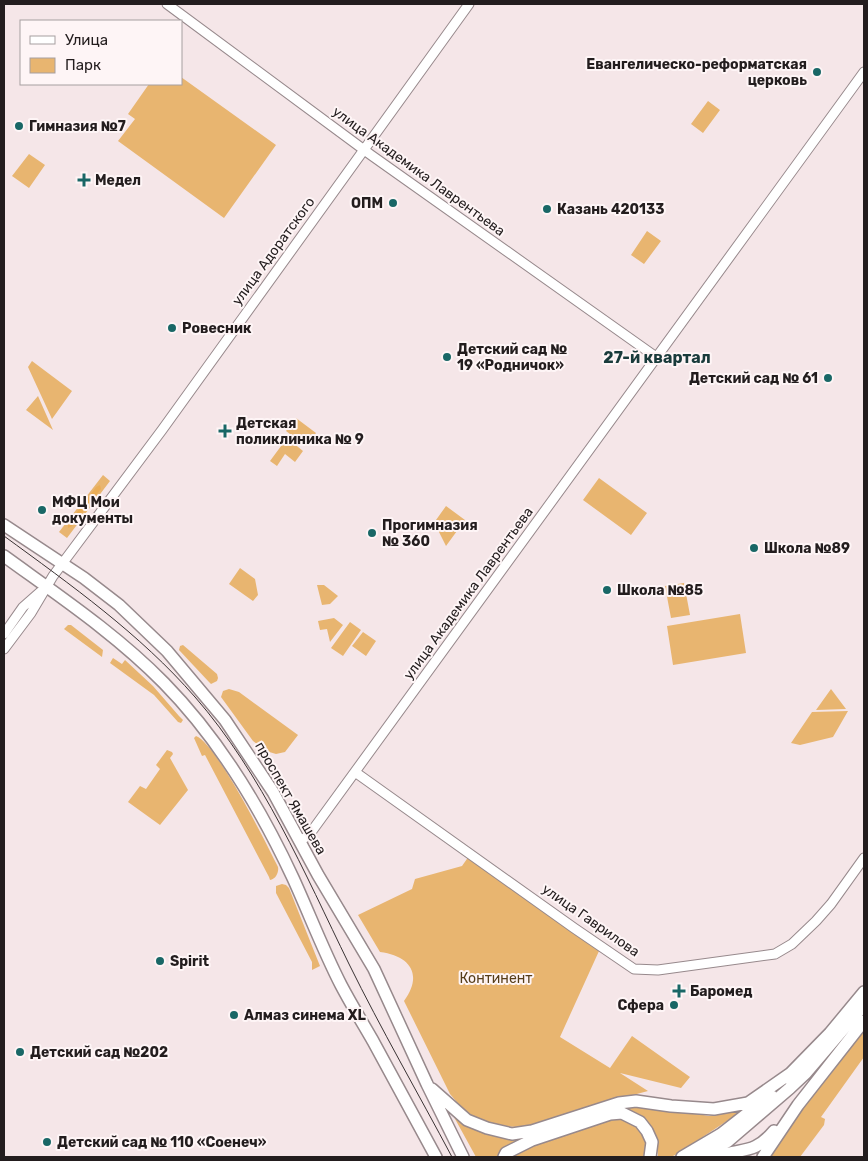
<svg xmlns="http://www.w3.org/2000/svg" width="868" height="1161" viewBox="0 0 868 1161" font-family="Rubik,sans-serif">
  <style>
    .green { fill: #e8b570 }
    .forest { fill: #eaad56 }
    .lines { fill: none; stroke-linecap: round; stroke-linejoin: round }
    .minor-casing { stroke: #97898c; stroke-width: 11 }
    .major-casing { stroke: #97898c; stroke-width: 14 }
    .minor { stroke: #fff; stroke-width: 9 }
    .major { stroke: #fff; stroke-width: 11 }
    .tram { stroke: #393233; stroke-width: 1 }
    .poi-dot { fill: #196766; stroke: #fef5f6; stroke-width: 2 }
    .labels { text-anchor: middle; stroke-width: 4; stroke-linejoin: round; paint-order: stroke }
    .poi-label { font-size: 14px; font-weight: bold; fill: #231d1e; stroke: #fef5f6; text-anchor: start }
    .street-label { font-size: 14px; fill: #231d1e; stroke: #fef5f6 }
    .park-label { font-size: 14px; fill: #563d19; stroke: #fef5f6 }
    .quarter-label { font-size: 16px; font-weight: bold; fill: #193b3b; stroke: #fef5f6 }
  </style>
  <rect width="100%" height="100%" fill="#f5e6e8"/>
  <path class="green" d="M181,77L276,145L224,218L118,141L135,119L128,114L149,84H181Z
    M708,101L720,110L703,133L691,124Z
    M29,154L45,165L29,188L12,176Z
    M647,231L661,241L644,264L631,255Z
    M32,361L72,391L52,419L28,367Z
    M38,396L53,430L26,410Z
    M296,418L316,433L306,446L286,431Z
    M287,438L303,451L295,462L285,454L277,466L270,461Z
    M103,475L110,481L67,538L59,532Z
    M599,478L647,513L631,535L583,500Z
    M446,506L465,520L446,546L438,530L442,524L436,520Z
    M240,568L255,579L258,595L253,601L229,584Z
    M684,583L690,615L671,618L665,586Z
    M317,585H324L338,596L330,604L322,605Z
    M740,614L746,653L673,665L667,626Z
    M334,618L343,625L330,642L327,629L320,630L318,621Z
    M350,622L361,630L343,656L331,648Z
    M68,625H71L103,650L102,657L64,629Z
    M363,632L376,641L366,656L352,646Z
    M183,645L217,674L218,678L217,681L211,684L209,682L179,650L180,646Z
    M113,658L122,664L125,660L153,686L179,716L183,720L181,723L178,722L154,695L110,663Z
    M229,689L239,692L298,735L285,752L276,754L266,751L253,741L221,697L223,691Z
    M831,689L846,709L816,710Z
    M848,711L833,737L800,745L791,743L812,712Z
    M196,736C217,744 266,843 278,867C279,872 276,879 270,880L269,877L205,755L202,756L194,738Z
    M167,750L172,752L173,754L170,758L188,790L160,825L128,802L140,786L146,789L160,769L156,765Z
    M469,856L599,951L560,1037L610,1068L632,1036L690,1077L681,1088L620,1073L648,1091L603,1103L536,1124L519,1127L492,1126L467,1114L450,1094L404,1001C423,975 411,956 380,952L358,915L412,889L415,879L462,866Z
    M282,884L286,885L289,888L320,966L312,970V962L276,893V886Z
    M864,1029V1057L821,1117L825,1119L824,1125L800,1157H767L809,1098L830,1075Z
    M639,1104L709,1116L745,1109L677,1154L671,1157H657L658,1155C655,1129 652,1128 632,1112L503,1151L497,1157H476L449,1108L498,1135Z
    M617,1117C639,1125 653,1131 643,1157H510L525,1148Z"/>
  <path class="forest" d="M100,485L101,489L72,526L68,528V524L96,487Z"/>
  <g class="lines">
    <g class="minor-casing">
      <path id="minor" d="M167,4L371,155L656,357
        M4,634L23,607L40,592
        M4,649L31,613L53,576L162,430L469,4
        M355,772L574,928L634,969L658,970L775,954L792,944L816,921L831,904L864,858
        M300,841L309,835L864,72"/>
    </g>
    <g class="major-casing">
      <path id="major" d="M4,525L84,578L119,605L167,651L225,720L273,792L318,875L374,969L427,1084L463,1157
        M4,556C59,596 116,634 164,683C219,739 260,807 293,878C309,913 323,950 341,985C351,1004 362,1022 373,1041C394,1079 415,1118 436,1157
        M786,1078L830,1033L864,992
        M432,1089L467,1120L487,1128L512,1134L532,1131L619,1103L636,1101L671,1106L714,1109L748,1103L791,1073
        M504,1157L506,1153L532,1140L610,1114L622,1113L640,1122L647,1131L652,1142L650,1157
        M682,1157L721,1134L771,1095
        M699,1157L727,1142L790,1088L806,1073L864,1005
        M716,1157C741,1147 753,1156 774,1131
        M763,1157L798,1105L864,1021"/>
    </g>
    <use href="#minor" class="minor"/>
    <use href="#major" class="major"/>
    <path class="tram" d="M4,536C71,585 140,634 195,697C263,775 304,872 349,964C381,1029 418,1093 452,1157"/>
  </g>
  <g class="poi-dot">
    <circle cx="817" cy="72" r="5"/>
    <circle cx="19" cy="126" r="5"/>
    <path d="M81.5 172.5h5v5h5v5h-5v5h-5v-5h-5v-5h5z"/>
    <circle cx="393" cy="203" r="5"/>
    <circle cx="547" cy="209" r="5"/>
    <circle cx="172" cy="328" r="5"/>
    <circle cx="447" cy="357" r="5"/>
    <circle cx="828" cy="378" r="5"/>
    <path d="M222.5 423.5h5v5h5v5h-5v5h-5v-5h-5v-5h5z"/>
    <circle cx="42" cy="510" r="5"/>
    <circle cx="372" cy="533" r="5"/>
    <circle cx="754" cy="548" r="5"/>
    <circle cx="607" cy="590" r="5"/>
    <circle cx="160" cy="961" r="5"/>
    <path d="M676.5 983.5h5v5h5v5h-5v5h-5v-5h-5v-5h5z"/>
    <circle cx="674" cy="1005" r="5"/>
    <circle cx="234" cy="1015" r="5"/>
    <circle cx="20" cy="1052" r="5"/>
    <circle cx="47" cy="1142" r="5"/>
  </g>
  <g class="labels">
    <g class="poi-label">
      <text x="807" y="69" text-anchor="end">Евангелическо-реформатская<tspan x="807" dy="16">церковь</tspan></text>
      <text x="29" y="131">Гимназия №7</text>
      <text x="95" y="185">Медел</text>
      <text x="383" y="208" text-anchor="end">ОПМ</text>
      <text x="557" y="214">Казань 420133</text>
      <text x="182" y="333">Ровесник</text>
      <text x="457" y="354">Детский сад №<tspan x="457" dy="16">19 «Родничок»</tspan></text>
      <text x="818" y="383" text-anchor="end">Детский сад № 61</text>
      <text x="236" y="428">Детская<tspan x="236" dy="16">поликлиника № 9</tspan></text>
      <text x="52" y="507">МФЦ Мои<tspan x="52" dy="16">документы</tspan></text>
      <text x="382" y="530">Прогимназия<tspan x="382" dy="16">№ 360</tspan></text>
      <text x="764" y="553">Школа №89</text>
      <text x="617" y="595">Школа №85</text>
      <text x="170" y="966">Spirit</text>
      <text x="690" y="996">Баромед</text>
      <text x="664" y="1010" text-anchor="end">Сфера</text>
      <text x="244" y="1020">Алмаз синема XL</text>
      <text x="30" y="1057">Детский сад №202</text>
      <text x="57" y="1147">Детский сад № 110 «Соенеч»</text>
    </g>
    <g class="street-label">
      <text transform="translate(419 171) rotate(36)" y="5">улица Академика Лаврентьева</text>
      <text transform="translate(273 251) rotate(-54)" y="5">улица Адоратского</text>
      <text transform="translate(468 593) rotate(-54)" y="5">улица Академика Лаврентьева</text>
      <text transform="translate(291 798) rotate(60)" y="5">проспект Ямашева</text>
      <text transform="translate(591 920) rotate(35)" y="5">улица Гаврилова</text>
    </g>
    <g class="park-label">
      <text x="496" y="983">Континент</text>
    </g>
    <g class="quarter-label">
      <text x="657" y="363">27-й квартал</text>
    </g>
  </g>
  <rect width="868" height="1161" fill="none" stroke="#231d1e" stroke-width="10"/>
  <rect x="20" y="20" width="162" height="65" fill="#fef5f6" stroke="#a69fa0"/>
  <rect x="30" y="36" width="25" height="8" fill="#ffffff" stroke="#a69fa0"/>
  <text x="65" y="45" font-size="15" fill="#231d1e">Улица</text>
  <rect x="30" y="58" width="25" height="15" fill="#e8b570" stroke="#a69fa0"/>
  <text x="65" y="70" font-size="15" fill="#231d1e">Парк</text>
</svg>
